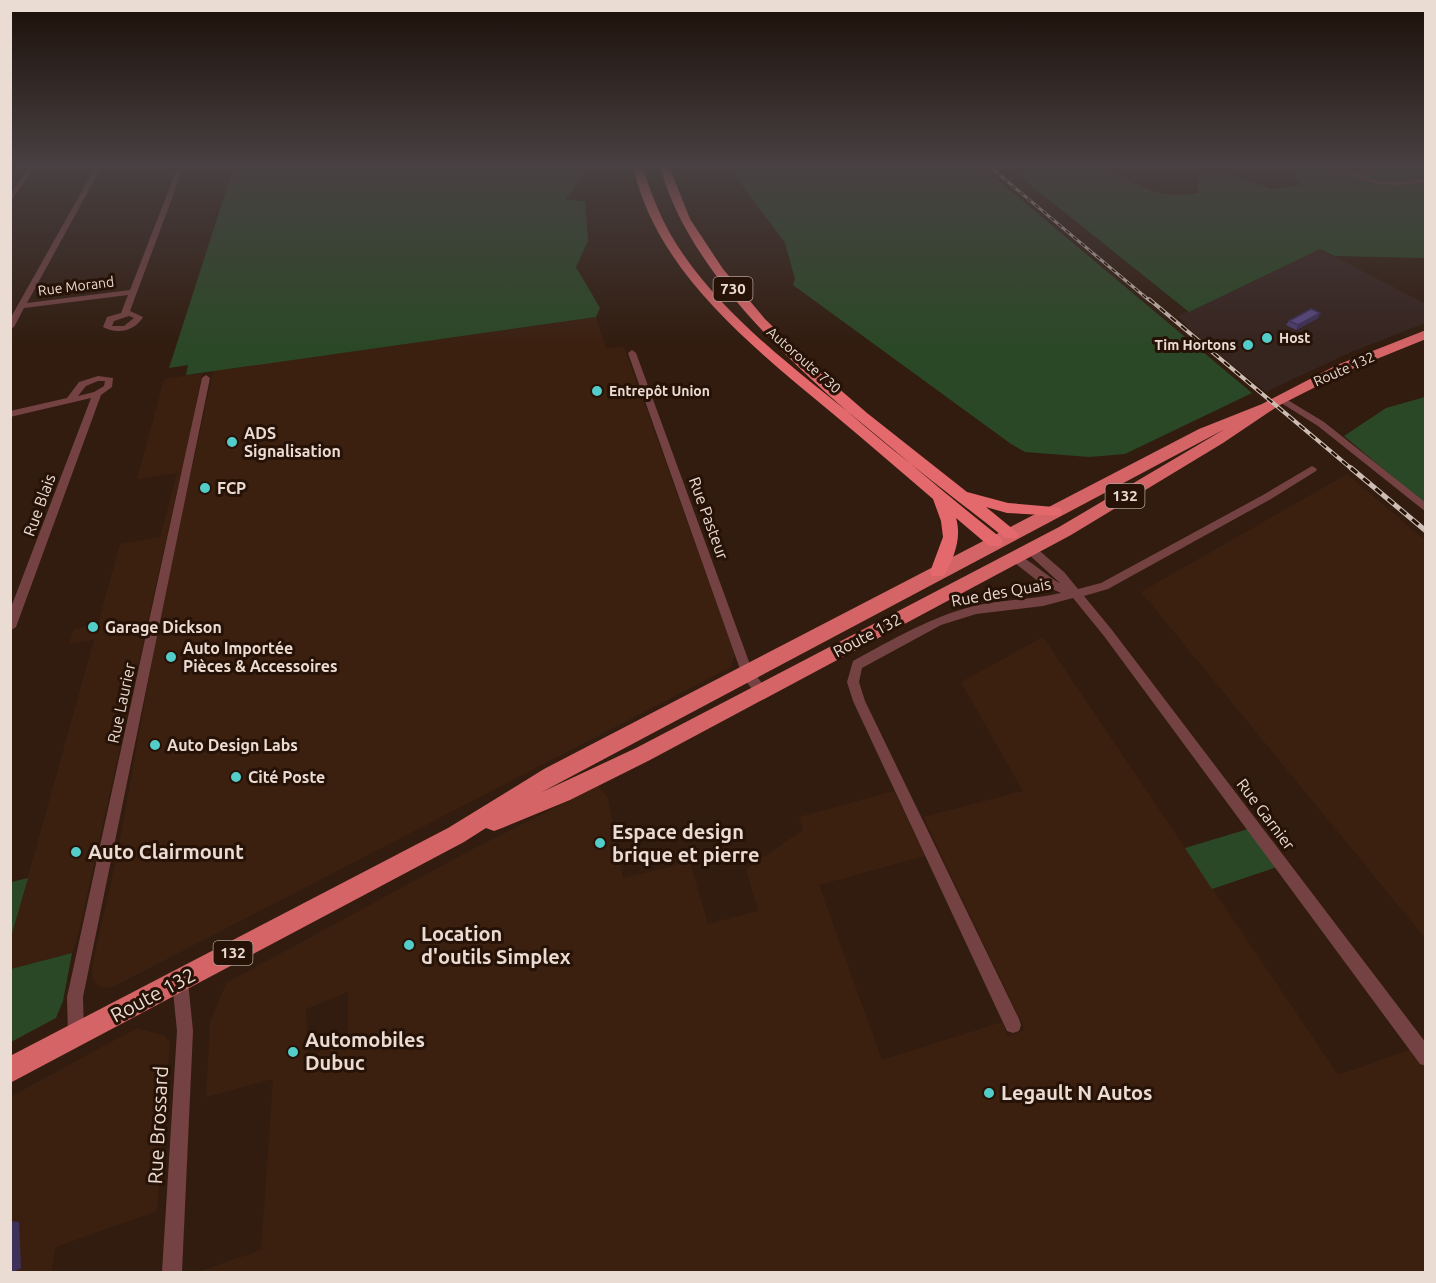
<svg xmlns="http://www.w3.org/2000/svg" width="1436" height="1283" viewBox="0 0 1436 1283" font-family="Ubuntu,sans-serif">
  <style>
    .commercial { fill: #36241f }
    .built { fill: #3b2010; fill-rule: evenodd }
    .green { fill: #2b4826 }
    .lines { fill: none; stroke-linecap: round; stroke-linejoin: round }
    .minor { fill: #744242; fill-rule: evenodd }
    .trunk { fill: #d46466; fill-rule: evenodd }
    .motorway { fill: #e4696c; fill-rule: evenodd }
    .rail-far2-casing { stroke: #ccbcb3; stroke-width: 3 }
    .rail-far1-casing { stroke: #ccbcb3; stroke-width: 4 }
    .rail-casing { stroke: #ccbcb3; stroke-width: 5 }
    .rail-far2 { stroke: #261206; stroke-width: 1.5; stroke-dasharray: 5; stroke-linecap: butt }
    .rail-far1 { stroke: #261206; stroke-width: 2; stroke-dasharray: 7; stroke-linecap: butt }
    .rail { stroke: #261206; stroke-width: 3; stroke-dasharray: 8; stroke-linecap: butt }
    .wall { fill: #4d3d6e }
    .shaded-wall { fill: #3e325a }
    .building { fill: #594780; stroke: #3e325a; stroke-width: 1.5 }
    .poi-dot { fill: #53cdca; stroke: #261206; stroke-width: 2 }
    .labels { text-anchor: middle; stroke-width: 6; stroke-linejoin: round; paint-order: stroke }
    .far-street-label { font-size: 14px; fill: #eadbd3; stroke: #261206 }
    .far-poi-label { font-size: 14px; font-weight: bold; fill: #eadbd3; stroke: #261206; text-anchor: start }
    .shield { fill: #261206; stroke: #af9f96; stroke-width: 1.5 }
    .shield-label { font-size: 15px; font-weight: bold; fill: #eadbd3 }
    .poi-label { font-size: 16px; font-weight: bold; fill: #eadbd3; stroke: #261206; text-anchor: start }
    .street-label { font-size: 16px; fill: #eadbd3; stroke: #261206 }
    .near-poi-label { font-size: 20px; font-weight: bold; fill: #eadbd3; stroke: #261206; text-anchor: start }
    .near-street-label { font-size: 20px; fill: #eadbd3; stroke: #261206 }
  </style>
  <rect width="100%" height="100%" fill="#311c0f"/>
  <path class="commercial" d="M1320,249L1426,304L1425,323L1349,353L1266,392L1193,333L1178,316Z"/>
  <path class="built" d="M596,317L606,348L624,347L735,654L731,667L111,988L99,986L93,980L92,966L118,851L185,476L191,474L213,371Z
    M202,373L189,439L188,466L181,472L79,932L72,953L11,969V937L94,640L69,644L74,629L98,624L120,544L160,537L177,473L137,479L164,379Z
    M1347,474L1425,540V938L1141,592Z
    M1043,637L1338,1075L1412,1049L1425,1067V1272H197L261,1250L273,1079L206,1097L210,1023L226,983L473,849L598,786L608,798L623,878L690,862L708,924L758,911L746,869L803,830L799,817L894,791L925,856L819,885L882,1060L1002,1022L1008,1036L1025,1030L923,817L1023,791L961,682ZM348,992V1041L308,1056L306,1009Z
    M137,1028L164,1036L170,1042L157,1211L56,1247L51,1272H11L10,1097Z"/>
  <path class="green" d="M234,166H591L565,200L585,201L588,241L576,267L600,308L596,317L186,375L188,365L169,368Z
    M728,166H981L1252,393L1125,454L1089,457L1025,452L1011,444L793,285L795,279L785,243Z
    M1007,166H1118L1116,172C1143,190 1166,200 1198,193V172L1219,171L1272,189L1300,185L1291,172L1276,166H1425V258L1335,256L1320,249L1189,312Z
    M1425,397V504L1344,436L1386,408Z
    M1248,829L1277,867L1212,889L1185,848Z
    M28,878L11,937V882Z
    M72,953L63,1001L56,1018L11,1042V969Z"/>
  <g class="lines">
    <path class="minor" d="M30,166H36L10,202V194Z
      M96,166H102L27,303L130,290L178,166H184L130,311L143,317C135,331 117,335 103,327L107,317L121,313L128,295L24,308L14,327L10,329V319ZM129,316L134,318L124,326H112L114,321Z
      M1334,166C1347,165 1361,176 1374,180C1390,185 1409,181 1426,178V182C1393,188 1362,186 1334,166Z
      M632,350L636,353L752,670L768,691L766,695C755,698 746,681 741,672L628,353Z
      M206,375L210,378L83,997L84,1035L82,1041L76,1043L70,1041L68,1035L67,997L202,378Z
      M98,376L113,378L112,387L101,395L16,627L10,631V610L91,398L10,417V411L67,398L79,382ZM98,381H105L104,386L94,392L78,396L86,386Z
      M1281,396L1324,422L1426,503V512L1318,426L1278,401V397Z
      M1312,466L1317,469L1316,471L1271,499L1108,589L1084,596L1112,630L1426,1043V1066L1420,1064L1104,636L1073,598L1043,606L976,614L941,625L862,668L859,682L865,701L1019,1019L1021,1025L1019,1031L1013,1033L1007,1031L853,701L847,682L853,661C892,640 930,617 974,606C1003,599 1032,600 1061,593L1043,585L1011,560L1010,557L1011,554C1023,552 1047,577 1060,583L1026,552L1025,549L1026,546H1034L1064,572L1078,589L1101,583L1263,495Z
      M180,973L186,975L188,981L193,1031L182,1272H162L177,1031L172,981L174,975Z"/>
    <path class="trunk" d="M1426,330V339L1347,371L1278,406L1223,443L1071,535L650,760L570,800L502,828L494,831L486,828L464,842L10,1083V1056L448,828L544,769L1199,429L1262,404L1337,365ZM1225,429L1059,527L636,748L542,792Z"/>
    <path class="motorway" d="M633,166H642C651,193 661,220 677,245C724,318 797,370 864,425C909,462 954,501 1001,538L1003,542L1001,546H989L956,518C962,538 954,558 944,576H932L930,572L943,537L941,521L933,499C899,470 866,441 832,413C753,347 656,272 633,166Z
      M660,166H669L690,219L723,269L765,319L814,367L867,413L967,492L1008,503L1054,507L1060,508L1062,512L1060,516L1007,513L986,507L1019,534L1017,538H1005C891,447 698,311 660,166Z"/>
    <g class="rail-far2-casing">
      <path id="rail-far2" d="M989,166L1150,301"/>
    </g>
    <g class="rail-far1-casing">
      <path id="rail-far1" d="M1149,299L1353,470"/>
    </g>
    <g class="rail-casing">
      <path id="rail" d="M1351,468L1426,531"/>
    </g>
    <use href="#rail-far2" class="rail-far2"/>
    <use href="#rail-far1" class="rail-far1"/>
    <use href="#rail" class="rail"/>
  </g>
  <path class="wall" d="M1318,318L1296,330L1286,325L1289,321Z"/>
  <path class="shaded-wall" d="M1320,313L1318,318L1296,330L1298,325Z
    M10,1221L19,1222L21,1268L13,1272H10Z"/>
  <path class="building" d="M1311,309L1320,313L1298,325L1289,321Z"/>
  <linearGradient id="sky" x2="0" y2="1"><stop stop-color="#1b0f08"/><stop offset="0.48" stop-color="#484042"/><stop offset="1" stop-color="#484042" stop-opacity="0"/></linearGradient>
  <rect width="1436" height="345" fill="url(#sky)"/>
  <g class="poi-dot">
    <circle cx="1267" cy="338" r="6"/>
    <circle cx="1248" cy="345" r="6"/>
    <circle cx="597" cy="391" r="6"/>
    <circle cx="232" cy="442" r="6"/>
    <circle cx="205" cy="488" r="6"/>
    <circle cx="93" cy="627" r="6"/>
    <circle cx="171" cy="657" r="6"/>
    <circle cx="155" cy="745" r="6"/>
    <circle cx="236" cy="777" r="6"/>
    <circle cx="600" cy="843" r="6"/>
    <circle cx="76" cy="852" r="6"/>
    <circle cx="409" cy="945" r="6"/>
    <circle cx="293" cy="1052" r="6"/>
    <circle cx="989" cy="1093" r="6"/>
  </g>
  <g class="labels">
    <g class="far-street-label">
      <text transform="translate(76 286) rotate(-7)" y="5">Rue Morand</text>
      <text transform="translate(804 360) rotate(41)" y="5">Autoroute 730</text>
      <text transform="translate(1344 369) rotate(-24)" y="5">Route 132</text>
    </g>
    <g class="far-poi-label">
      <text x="1279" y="343">Host</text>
      <text x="1236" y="350" text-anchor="end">Tim Hortons</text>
      <text x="609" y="396">Entrepôt Union</text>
    </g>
    <g class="shield">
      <rect x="713.5" y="277" width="39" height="24" rx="4.5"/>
      <rect x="1105.5" y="484" width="39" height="24" rx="4.5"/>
      <rect x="213.5" y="941" width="39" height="24" rx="4.5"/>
    </g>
    <g class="shield-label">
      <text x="733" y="294">730</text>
      <text x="1125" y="501">132</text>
      <text x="233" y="958">132</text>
    </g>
    <g class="poi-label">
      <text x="244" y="439">ADS<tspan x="244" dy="18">Signalisation</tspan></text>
      <text x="217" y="494">FCP</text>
      <text x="105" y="633">Garage Dickson</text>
      <text x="183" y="654">Auto Importée<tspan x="183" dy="18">Pièces &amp; Accessoires</tspan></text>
      <text x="167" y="751">Auto Design Labs</text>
      <text x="248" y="783">Cité Poste</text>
    </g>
    <g class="street-label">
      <text transform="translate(39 505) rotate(-70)" y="6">Rue Blais</text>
      <text transform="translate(709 518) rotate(70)" y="6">Rue Pasteur</text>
      <text transform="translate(1001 592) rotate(-10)" y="6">Rue des Quais</text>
      <text transform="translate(867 635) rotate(-28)" y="6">Route 132</text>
      <text transform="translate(121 703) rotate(-78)" y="6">Rue Laurier</text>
      <text transform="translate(1266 814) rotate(53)" y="6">Rue Garnier</text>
    </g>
    <g class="near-poi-label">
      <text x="612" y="839">Espace design<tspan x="612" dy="23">brique et pierre</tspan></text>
      <text x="88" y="859">Auto Clairmount</text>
      <text x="421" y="941">Location<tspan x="421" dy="23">d'outils Simplex</tspan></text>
      <text x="305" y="1047">Automobiles<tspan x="305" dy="23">Dubuc</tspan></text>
      <text x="1001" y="1100">Legault N Autos</text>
    </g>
    <g class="near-street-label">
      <text transform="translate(153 995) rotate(-28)" y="7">Route 132</text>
      <text transform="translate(158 1125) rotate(-87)" y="7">Rue Brossard</text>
    </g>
  </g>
  <rect width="1436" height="1283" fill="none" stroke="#eadbd3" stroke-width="24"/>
</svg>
